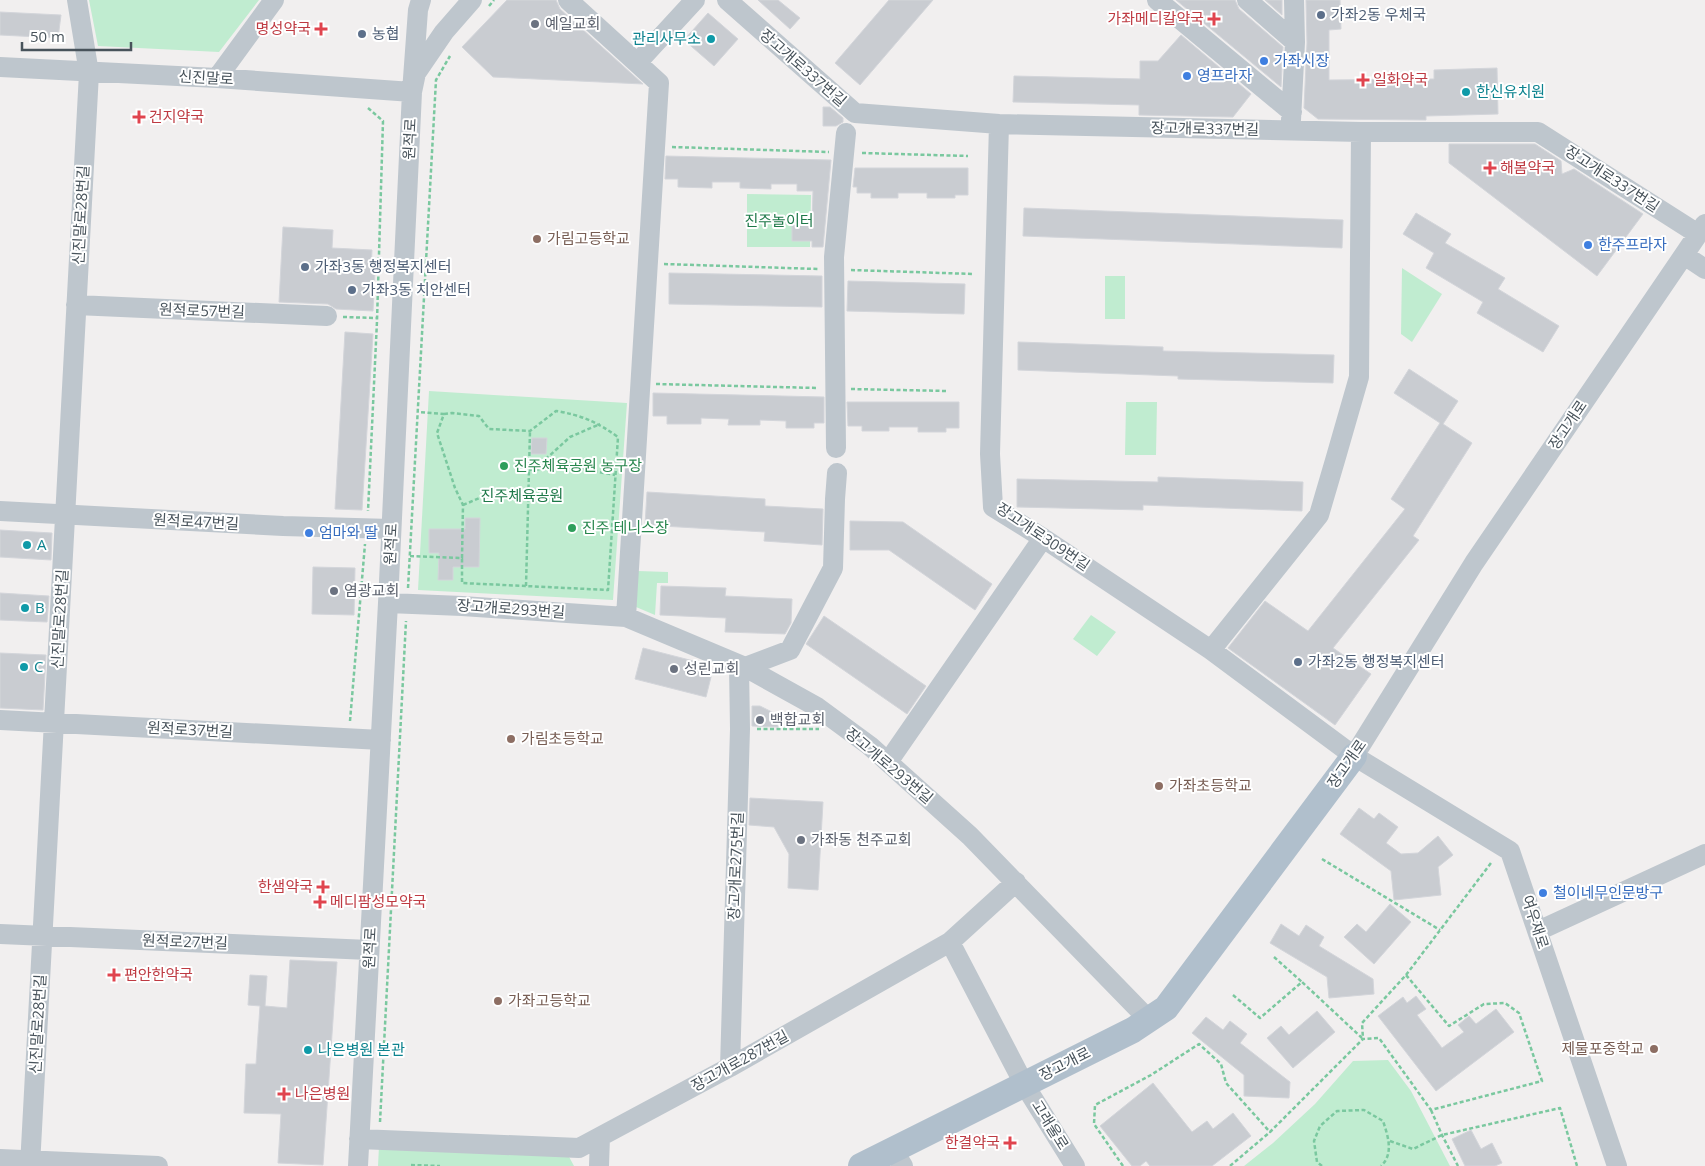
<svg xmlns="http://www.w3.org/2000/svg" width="1705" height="1166" viewBox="0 0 1705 1166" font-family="'Open Sans','Noto Sans KR',sans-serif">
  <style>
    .green { fill: #c0ecd0 }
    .building { fill: #c9ccd1; stroke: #d3d5da }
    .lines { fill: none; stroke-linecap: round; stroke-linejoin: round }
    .path { stroke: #7ac89f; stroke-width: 2.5; stroke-dasharray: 4 2.5; stroke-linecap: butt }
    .minor { stroke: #bec6cd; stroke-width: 20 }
    .major { stroke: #b0bfcc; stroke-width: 26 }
    .service-dot { fill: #5c6f8a; stroke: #fff; stroke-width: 2 }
    .health-dot { fill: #e0444e; stroke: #fff; stroke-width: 2 }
    .worship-dot { fill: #6b7280; stroke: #fff; stroke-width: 2 }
    .culture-dot { fill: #0f9aa8; stroke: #fff; stroke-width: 2 }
    .shop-dot { fill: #3f7fe0; stroke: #fff; stroke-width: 2 }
    .education-dot { fill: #8d6e63; stroke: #fff; stroke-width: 2 }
    .leisure-dot { fill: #2e9e5b; stroke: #fff; stroke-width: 2 }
    .labels { text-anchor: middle; stroke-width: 4; stroke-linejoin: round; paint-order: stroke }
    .service-label { font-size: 15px; fill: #4e5e75; stroke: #fff; text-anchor: start }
    .health-label { font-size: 15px; fill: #be3a42; stroke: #fff; text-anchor: start }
    .worship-label { font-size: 15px; fill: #5b616d; stroke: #fff; text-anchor: start }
    .culture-label { font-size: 15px; fill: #0d838f; stroke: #fff; text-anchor: start }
    .shop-label { font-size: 15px; fill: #366cbe; stroke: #fff; text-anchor: start }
    .street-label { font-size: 15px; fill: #48535b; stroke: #fff }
    .park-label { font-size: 15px; fill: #1d7848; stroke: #fff }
    .education-label { font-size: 15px; fill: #785e54; stroke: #fff; text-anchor: start }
    .leisure-label { font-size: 15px; fill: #27864d; stroke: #fff; text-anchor: start }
  </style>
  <rect width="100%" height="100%" fill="#f1efef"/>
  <path class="green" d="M89,0H259L219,52L98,46Z
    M747,194L811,195L810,247H747Z
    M1402,268L1442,294L1412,342L1401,334Z
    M1105,276H1125V319H1105Z
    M429,391L627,403L613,600L418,590Z
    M1126,402H1157L1156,455H1125Z
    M638,571L668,572V583H657L655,615L636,607Z
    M1091,615L1116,632L1097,656L1073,639Z
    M1388,1060L1411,1091L1450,1166H1244L1273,1143L1315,1104L1353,1061Z
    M379,1146L567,1153L574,1166H378Z"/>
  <path class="building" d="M507,0H556L560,9L643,84L493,77L462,47Z
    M758,0H778L800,18L790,29Z
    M889,0H933L860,85L835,63Z
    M1176,0H1235L1239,9L1283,47L1281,87Z
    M1265,0H1282V15Z
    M1306,0H1340L1341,29L1329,30V80L1434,79V70L1497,68L1498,114L1426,116V120L1318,119L1304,108L1307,43Z
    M0,12L61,15L58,38L0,35Z
    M708,13L738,39L714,66L684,40Z
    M1181,35L1251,94L1233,117L1139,115V105L1013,102L1014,76L1140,79V61H1158Z
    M823,107H830L843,118V122L836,126H823Z
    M1449,144H1535L1561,161L1562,174L1574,169L1643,214L1597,276L1449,163Z
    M666,156L831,160L823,247H812V241H792V225H812L813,191H797V184H771V189L740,188V182H712V188L678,187V179H665Z
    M855,168H968V195H955V198H927V193H898V198H871V193H857V187H853Z
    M1024,208L1343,220L1342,248L1023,236Z
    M1416,213L1451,234L1445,243L1505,278L1498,289L1559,326L1543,352L1477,313L1483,302L1426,268L1434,253L1403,234Z
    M283,227L333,230L332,248L372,250L371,272H375L373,311L336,309L328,304L279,302Z
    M669,273L822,276V307L669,304Z
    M848,281L965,284L964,314L847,311Z
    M345,332L373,334L362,510L335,509Z
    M1018,342L1163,347V351L1334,355L1333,383L1178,379V376L1018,370Z
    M1409,369L1458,401L1443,424L1472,443L1413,536L1419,540L1333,648L1371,674L1335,725L1228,648L1265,601L1308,631L1405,509L1391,499L1440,423L1394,393Z
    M653,393L824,397V423H814V428H786V421L760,420V425H728L729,419L701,418V424H667V416H653Z
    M847,402H959V428H946V432H918V427H889V431H862V426H848Z
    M532,438H547L546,454H531Z
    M1158,477L1303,482L1302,511L1143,505V510L1017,507V479L1158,482Z
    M647,492L765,499V506L823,509L822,545L764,541L765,532L645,525Z
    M465,518H480L479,567H453V580H438L439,553H429V529H465Z
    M850,521L903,522L992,584L975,610L889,550H850Z
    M0,530L52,533L51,560L0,557Z
    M313,567L355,568L354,615L312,614Z
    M661,586L726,588L725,596L792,599L791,623L785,634L725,632L726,618L660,615Z
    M0,593L49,596L47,622L0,620Z
    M824,616L926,686L907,714L806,644Z
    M643,648L709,665L712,673L706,697L635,679Z
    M0,653L46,655L43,710L0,708Z
    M752,706H760L776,714L778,727L752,726Z
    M750,798L823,802L818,890L788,888L789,854L774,827L749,825Z
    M1359,808L1374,819L1379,813L1398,827L1386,843L1401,854L1418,853L1438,836L1453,855L1438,867L1441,895L1394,900L1391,871L1340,834Z
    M1390,904L1411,922L1374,964L1344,937L1357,924L1366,932Z
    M1281,924L1299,936L1306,925L1324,937L1319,946L1373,979L1374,994L1329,998L1327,977L1270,943Z
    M290,960L337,962L323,1165L278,1163L281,1114L244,1113L246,1064H256L260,1006L248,1005L250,975L267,976L265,1006L287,1008Z
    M1416,996L1426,1009L1417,1015L1442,1048L1464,1032L1458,1025L1469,1016L1476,1024L1496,1009L1514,1032L1436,1091L1378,1016L1403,997L1407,1003Z
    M1317,1011L1335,1032L1293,1068L1267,1038L1281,1026L1289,1035Z
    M1206,1017L1223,1030L1230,1021L1247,1034L1240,1043L1290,1082L1289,1098L1244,1096V1075L1192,1033Z
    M1153,1083L1192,1132L1207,1121L1213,1129L1233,1113L1251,1136L1212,1166H1150L1146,1161L1140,1166H1132L1100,1126Z
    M1471,1130L1481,1149L1492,1143L1502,1163L1495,1166H1465L1452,1139Z"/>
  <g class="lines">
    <path class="path" d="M489,6L494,0
      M368,108L383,121L377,321L368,511
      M672,147L829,152
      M862,153L968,156
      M664,264L818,269
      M851,270L974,274
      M343,317L377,318
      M656,384L818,388
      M851,389L947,391
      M444,414L452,413L479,416L489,429L530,431L556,411C581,415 597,422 618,437L608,590L462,583V558
      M536,468L570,437L600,424
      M529,470L572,467L615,475
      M463,505L482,497
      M410,556L462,558L463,505L455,488L437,433L444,414L419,412
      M526,586L530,431
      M408,588L436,80L450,56
      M350,721L365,544
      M757,729H819
      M1322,859L1440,930
      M1274,957L1302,982
      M1406,975L1491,863
      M1233,995L1260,1018L1302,982L1362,1038
      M1431,1110L1442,1135L1458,1166
      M380,1122L406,621
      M1390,1141L1413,1149L1442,1135L1560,1108L1577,1166
      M411,1165L440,1166
      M1123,1166L1094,1124L1095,1105L1151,1075L1199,1044L1221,1064L1226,1083L1270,1132L1363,1039L1379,1038L1431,1110L1542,1081L1519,1013L1505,1003L1484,1004L1449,1026L1406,975L1362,1023L1363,1039
      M1230,1166L1270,1132
      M1322,1166L1317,1162L1314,1141L1320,1126L1337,1111L1364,1110L1383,1121C1388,1136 1394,1154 1381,1166"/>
    <path class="minor" d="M568,0L659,83L626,617
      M727,0L855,113L999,124L1361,132H1538L1698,234
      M1157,0L1292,112
      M1247,0L1295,42
      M637,63L695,0
      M0,67L217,78L412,92L418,10L421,0
      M217,78L274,0
      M1291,120L1295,42L1294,0
      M999,124L990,454L993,507L1043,538L1211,650L1354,756L1510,851L1617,1166
      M1684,255L1705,269
      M76,305L327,316
      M836,448L834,257L846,133
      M0,511L283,526L391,529
      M388,603L462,606L626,617L745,667L817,707L870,746L970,836L1149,1020
      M1211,650L1319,515L1336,457L1359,377L1361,132
      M745,667L790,650L833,568L835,499L837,473
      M0,720L381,740
      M1354,756L1474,563L1705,224
      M888,762L1043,538
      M1538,931L1705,854
      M0,934L369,950
      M950,942L1024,1084L1075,1166
      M730,1067L740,729L739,665
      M359,1139L579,1148L730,1067L950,942L1016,882
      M893,1150L903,1166
      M0,1159L158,1166
      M30,1166L89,73L77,0
      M358,1166L388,603L412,92L416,73L444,32L472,0
      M599,1166L600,1137"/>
    <path class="major" d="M861,1166L1133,1030L1166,1008L1354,756"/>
  </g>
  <g class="service-dot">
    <circle cx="1321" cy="15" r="5"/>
    <circle cx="362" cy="34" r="5"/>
    <circle cx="305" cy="267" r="5"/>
    <circle cx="352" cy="290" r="5"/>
    <circle cx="1298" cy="662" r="5"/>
  </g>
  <g class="health-dot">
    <path d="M1211.5 11.5h5v5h5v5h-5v5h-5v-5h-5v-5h5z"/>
    <path d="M318.5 21.5h5v5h5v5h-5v5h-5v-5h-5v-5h5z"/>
    <path d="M1360.5 72.5h5v5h5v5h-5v5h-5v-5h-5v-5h5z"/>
    <path d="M136.5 109.5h5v5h5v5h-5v5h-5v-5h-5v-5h5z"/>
    <path d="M1487.5 160.5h5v5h5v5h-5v5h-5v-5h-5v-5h5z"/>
    <path d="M320.5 879.5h5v5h5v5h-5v5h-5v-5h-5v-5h5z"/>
    <path d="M317.5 894.5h5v5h5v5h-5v5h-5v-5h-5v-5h5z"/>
    <path d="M111.5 967.5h5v5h5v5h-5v5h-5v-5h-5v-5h5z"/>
    <path d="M281.5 1086.5h5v5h5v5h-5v5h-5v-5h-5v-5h5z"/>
    <path d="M1007.5 1135.5h5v5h5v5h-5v5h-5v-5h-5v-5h5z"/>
  </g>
  <g class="worship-dot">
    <circle cx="535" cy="24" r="5"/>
    <circle cx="334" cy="591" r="5"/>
    <circle cx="674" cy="669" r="5"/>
    <circle cx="760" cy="720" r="5"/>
    <circle cx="801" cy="840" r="5"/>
  </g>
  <g class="culture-dot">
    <circle cx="711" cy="39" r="5"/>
    <circle cx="1466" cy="92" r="5"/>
    <circle cx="27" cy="545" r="5"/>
    <circle cx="25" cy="608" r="5"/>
    <circle cx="24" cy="667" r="5"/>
    <circle cx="308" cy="1050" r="5"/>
  </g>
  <g class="shop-dot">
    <circle cx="1264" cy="61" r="5"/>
    <circle cx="1187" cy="76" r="5"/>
    <circle cx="1588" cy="245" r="5"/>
    <circle cx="309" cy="533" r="5"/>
    <circle cx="1543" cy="893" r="5"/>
  </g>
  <g class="education-dot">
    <circle cx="537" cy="239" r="5"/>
    <circle cx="511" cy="739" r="5"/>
    <circle cx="1159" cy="786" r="5"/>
    <circle cx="498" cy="1001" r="5"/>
    <circle cx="1654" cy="1049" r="5"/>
  </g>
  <g class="leisure-dot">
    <circle cx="504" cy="466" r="5"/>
    <circle cx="572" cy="528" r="5"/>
  </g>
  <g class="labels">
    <g class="service-label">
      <text x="1331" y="20">가좌2동 우체국</text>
      <text x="372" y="39">농협</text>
      <text x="315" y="272">가좌3동 행정복지센터</text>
      <text x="362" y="295">가좌3동 치안센터</text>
      <text x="1308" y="667">가좌2동 행정복지센터</text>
    </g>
    <g class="health-label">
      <text x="1204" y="24" text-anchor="end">가좌메디칼약국</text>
      <text x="311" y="34" text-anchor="end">명성약국</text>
      <text x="1373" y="85">일화약국</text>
      <text x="149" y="122">건지약국</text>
      <text x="1500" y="173">해봄약국</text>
      <text x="313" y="892" text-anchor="end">한샘약국</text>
      <text x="330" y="907">메디팜성모약국</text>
      <text x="124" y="980">편안한약국</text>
      <text x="295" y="1099">나은병원</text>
      <text x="1000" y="1148" text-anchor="end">한결약국</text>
    </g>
    <g class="worship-label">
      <text x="545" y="29">예일교회</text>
      <text x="344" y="596">염광교회</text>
      <text x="684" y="674">성린교회</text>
      <text x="770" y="725">백합교회</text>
      <text x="811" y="845">가좌동 천주교회</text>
    </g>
    <g class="culture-label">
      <text x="701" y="44" text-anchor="end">관리사무소</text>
      <text x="1476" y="97">한신유치원</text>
      <text x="37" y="550">A</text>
      <text x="35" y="613">B</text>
      <text x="34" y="672">C</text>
      <text x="318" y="1055">나은병원 본관</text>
    </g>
    <g class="shop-label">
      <text x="1274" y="66">가좌시장</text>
      <text x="1197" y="81">영프라자</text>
      <text x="1598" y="250">한주프라자</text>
      <text x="319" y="538">엄마와 딸</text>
      <text x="1553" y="898">철이네무인문방구</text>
    </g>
    <g class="street-label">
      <text transform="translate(803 68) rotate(41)" y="5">장고개로337번길</text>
      <text transform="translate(206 78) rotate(3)" y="5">신진말로</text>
      <text transform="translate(1205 129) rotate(1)" y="5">장고개로337번길</text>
      <text transform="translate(410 139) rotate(-87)" y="5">원적로</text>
      <text transform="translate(1612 179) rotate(33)" y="5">장고개로337번길</text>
      <text transform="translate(81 215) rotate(-87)" y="5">신진말로28번길</text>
      <text transform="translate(202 311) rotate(2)" y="5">원적로57번길</text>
      <text transform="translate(1568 425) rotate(-56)" y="5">장고개로</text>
      <text transform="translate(196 522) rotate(3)" y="5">원적로47번길</text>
      <text transform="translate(1043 537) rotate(34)" y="5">장고개로309번길</text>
      <text transform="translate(391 544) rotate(-87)" y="5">원적로</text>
      <text transform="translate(511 609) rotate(4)" y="5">장고개로293번길</text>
      <text transform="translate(60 619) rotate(-87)" y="5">신진말로28번길</text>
      <text transform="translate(190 730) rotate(3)" y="5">원적로37번길</text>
      <text transform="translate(1347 764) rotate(-55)" y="5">장고개로</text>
      <text transform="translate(889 766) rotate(40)" y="5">장고개로293번길</text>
      <text transform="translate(736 866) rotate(-88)" y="5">장고개로275번길</text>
      <text transform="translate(1535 922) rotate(72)" y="5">여우재로</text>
      <text transform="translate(185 942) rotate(2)" y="5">원적로27번길</text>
      <text transform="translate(370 948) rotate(-87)" y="5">원적로</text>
      <text transform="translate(38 1024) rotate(-87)" y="5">신진말로28번길</text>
      <text transform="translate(740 1061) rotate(-29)" y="5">장고개로287번길</text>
      <text transform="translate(1065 1064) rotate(-27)" y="5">장고개로</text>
      <text transform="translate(1050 1125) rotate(58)" y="5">고래울로</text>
    </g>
    <g class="park-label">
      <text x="779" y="226">진주놀이터</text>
      <text x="522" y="501">진주체육공원</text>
    </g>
    <g class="education-label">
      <text x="547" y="244">가림고등학교</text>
      <text x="521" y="744">가림초등학교</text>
      <text x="1169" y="791">가좌초등학교</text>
      <text x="508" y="1006">가좌고등학교</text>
      <text x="1644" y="1054" text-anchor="end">제물포중학교</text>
    </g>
    <g class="leisure-label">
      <text x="514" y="471">진주체육공원 농구장</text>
      <text x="582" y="533">진주 테니스장</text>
    </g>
  </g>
  <path d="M22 42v8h109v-8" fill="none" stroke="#48535b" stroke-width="2.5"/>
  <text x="30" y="42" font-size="15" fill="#48535b" stroke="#ffffff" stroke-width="4" paint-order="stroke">50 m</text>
</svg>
